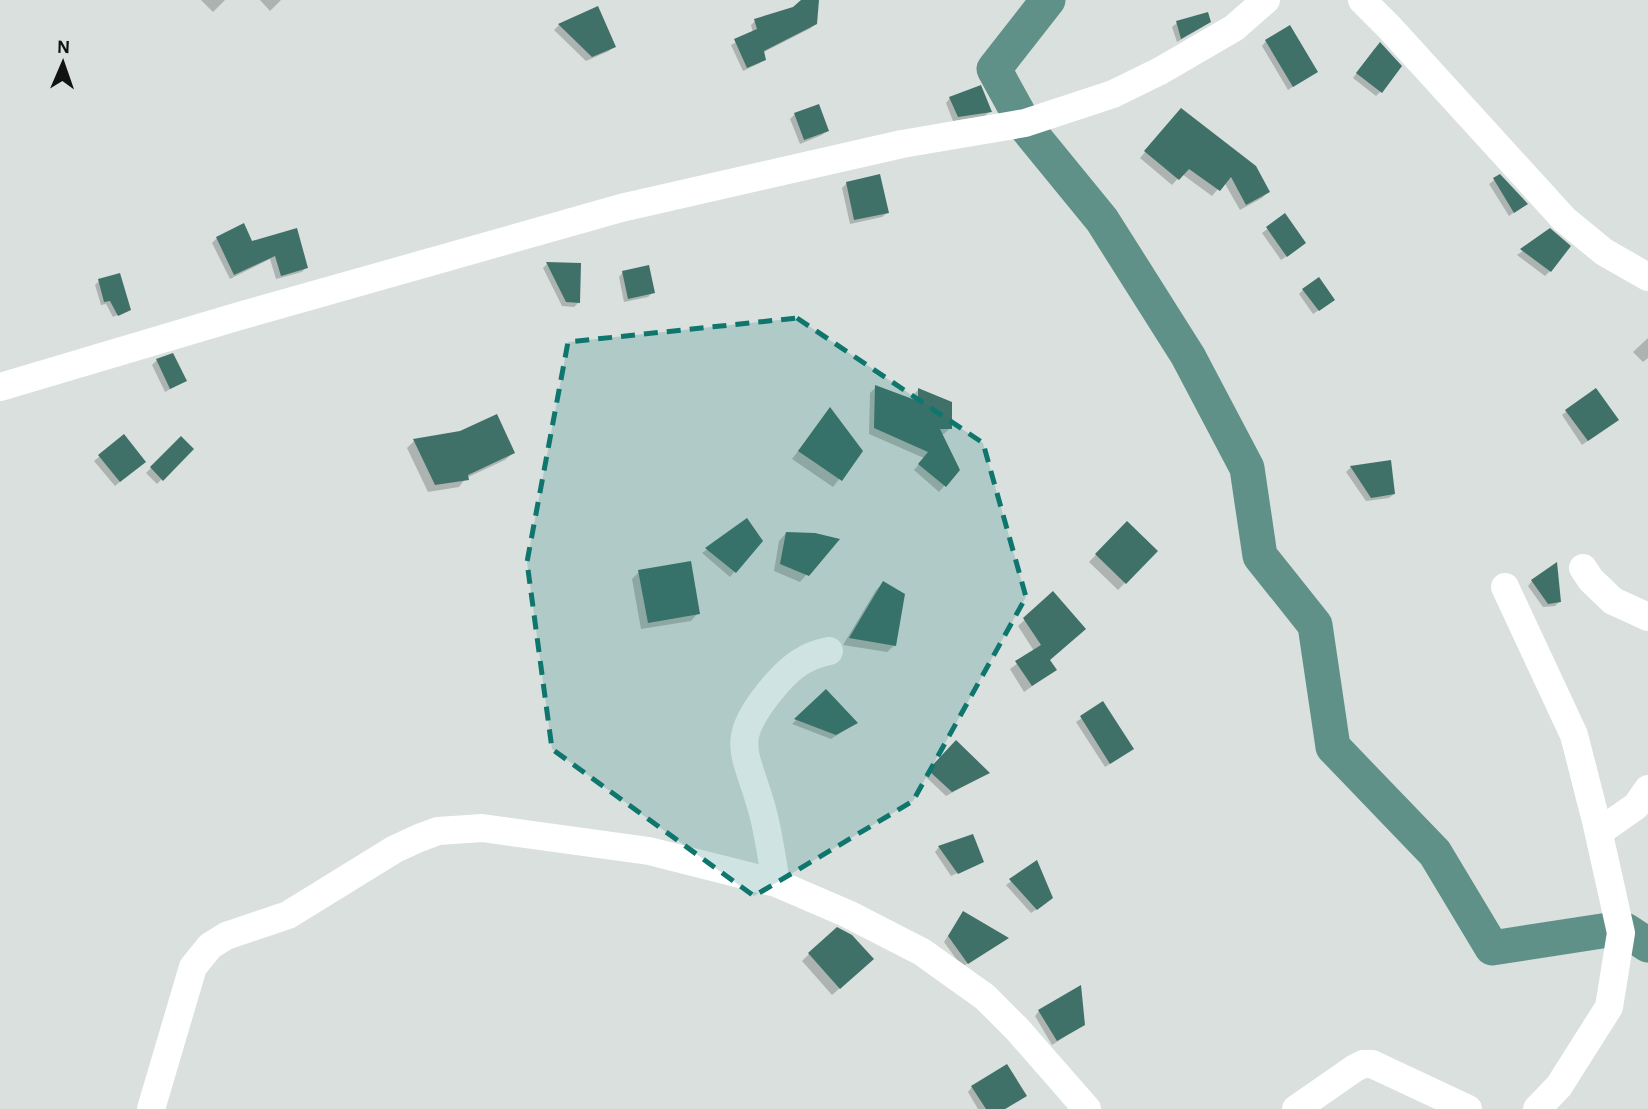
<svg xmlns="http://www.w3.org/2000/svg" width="1648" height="1109" viewBox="0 0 1648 1109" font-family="'Alegreya Sans',sans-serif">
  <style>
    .shadow { fill: #0003 }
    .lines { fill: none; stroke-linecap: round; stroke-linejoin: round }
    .river { stroke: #5f9188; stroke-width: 35 }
    .building { fill: #407169 }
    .minor { stroke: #fff; stroke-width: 28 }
    .marked { fill: #0f766e; fill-opacity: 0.2; stroke: #0f766e; stroke-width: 5; stroke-dasharray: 14 9; stroke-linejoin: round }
  </style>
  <rect width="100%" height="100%" fill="#d9e0de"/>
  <path class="shadow" d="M201,0H225L213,12Z
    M260,0H281L270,11Z
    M804,0H817L815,24L811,28L762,53L764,59L760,63L743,71L731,45L753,33L751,25L755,21L794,9Z
    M597,8L614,46L609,51L586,61L554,30L559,25Z
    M1209,22L1204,26L1177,42L1172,27L1177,23Z
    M1266,41L1316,72L1288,90L1262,46Z
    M1375,48L1381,91L1376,96L1353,78Z
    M950,98L990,111L985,116L953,121L946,103Z
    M795,114L827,131L822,135L800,144L790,119Z
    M1175,117L1268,192L1262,198L1240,210L1224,182L1212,196L1182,174L1172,185L1140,158Z
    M1500,176L1526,204L1509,216L1489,184Z
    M847,183L887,213L882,217L850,224L842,188Z
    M1285,216L1299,248L1281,260L1262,233Z
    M1550,231V271L1545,276L1517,255Z
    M217,238L251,243L306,267L302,272L276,279L270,259L230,279L212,243Z
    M547,264L579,302L574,307L562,306L543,268Z
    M623,272L653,292L648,297L624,302L619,277Z
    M99,281L127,310L113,317L106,304L101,305L95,285Z
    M1303,290L1328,304L1313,314L1299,294Z
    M1648,338V358L1643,362L1633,352Z
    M172,355L185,381L165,392L152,365L157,360Z
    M876,387L912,401V396L918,390L950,403V428L944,434H940L958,470L939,492L914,470L924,458L869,434L870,393Z
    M830,410L861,451L833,487L792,459Z
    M1567,411L1612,424L1582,445L1562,415Z
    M123,437L139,466L115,486L94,461Z
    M181,438L192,449L157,484L146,473Z
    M414,441L513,453L505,460L466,478L459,487L428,492L407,448Z
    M1389,462L1394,494L1389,498L1366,501L1346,472L1351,467Z
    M747,521L761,541L730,577L702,553Z
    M1127,523L1156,551L1118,590L1089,562Z
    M786,533L807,574L800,582L774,571L779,541Z
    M639,572L698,613L691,621L641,629L632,579Z
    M1532,581L1559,602L1555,606L1543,607L1528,586Z
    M883,583L895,645L887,652L843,645L876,590Z
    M1053,594L1048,660L1055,670L1024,692L1010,669L1034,651L1018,626Z
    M826,692L856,723L831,739L792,724Z
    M1103,704L1127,753L1105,767L1076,722Z
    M956,743L988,773L946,796L925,776Z
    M939,847L981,862L951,876L935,852Z
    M1036,863L1046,903L1031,913L1006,885Z
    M963,913L1006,939L962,967L944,942Z
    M809,954L864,967L832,995L802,961Z
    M1039,1011L1083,1025L1052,1045L1035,1016Z
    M972,1087L1020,1100L1005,1109H978L968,1092Z"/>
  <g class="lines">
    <path class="river" d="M1021,118L994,69L1048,0
      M1026,127L1102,220L1188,356L1247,468L1260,556L1315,625L1333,747L1435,853L1492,948L1615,929
      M1625,930L1648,945"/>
  </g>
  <path class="building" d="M801,0H819L817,24L764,51L766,60L747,68L734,39L757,29L754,19L793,7Z
    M598,6L616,47L592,57L558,24Z
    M1208,12L1211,22L1181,39L1176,21Z
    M1290,25L1318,72L1293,87L1265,40Z
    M1380,42L1402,66L1382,93L1356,73Z
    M981,85L992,112L958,117L949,97Z
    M819,104L829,131L804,140L794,113Z
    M1181,108L1256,166L1270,192L1246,205L1231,177L1220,191L1189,169L1179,180L1144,151Z
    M880,174L889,213L854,220L846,182Z
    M1500,174L1528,204L1514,213L1493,178Z
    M1285,213L1306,243L1287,257L1266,227Z
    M244,223L252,241L297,228L308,268L281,276L275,256L234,275L216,237Z
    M1550,228L1571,246L1551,272L1520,249Z
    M546,262L581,263L580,303L566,302Z
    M649,265L655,293L628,299L622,271Z
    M120,273L131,310L118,316L110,301L104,302L98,279Z
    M1319,277L1335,300L1319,311L1302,289Z
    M173,353L187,381L170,389L156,359Z
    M875,385L918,401V388L952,402V429H940L960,470L946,487L918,464L928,452L874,428Z
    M1596,388L1619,420L1588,441L1565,410Z
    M830,407L863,451L842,481L798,451Z
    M497,414L515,453L468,475L469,480L435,485L413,439L460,431Z
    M124,434L146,462L120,482L98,455Z
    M181,436L194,449L163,481L150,467Z
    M1391,460L1395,494L1371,498L1350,466Z
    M747,518L763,541L736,573L705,548Z
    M1127,521L1158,551L1126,584L1095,554Z
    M786,532L815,533L840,539L809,576L780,564Z
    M691,561L700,614L648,623L638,570Z
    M1557,562L1561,602L1548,604L1531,580Z
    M883,581L905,594L896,646L849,638Z
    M1053,591L1086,629L1050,660L1057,670L1032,686L1015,661L1041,645L1023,618Z
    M826,689L858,723L836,735L794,719Z
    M1103,701L1134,749L1110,764L1080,716Z
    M956,740L990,773L952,792L928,770Z
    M973,834L984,862L958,874L938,846Z
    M1037,860L1053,898L1037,910L1009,879Z
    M963,911L1009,938L968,964L948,936Z
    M837,927L852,935L874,959L840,989L808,953Z
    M1081,985L1085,1025L1057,1041L1038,1010Z
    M1007,1064L1027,1096L1005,1109H986L971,1086Z"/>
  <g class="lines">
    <path class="minor" d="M1362,0L1389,27L1564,219L1604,252L1648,277
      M0,387L236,317L621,208L902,144L1025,123L1113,94L1160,71L1234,28L1266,0
      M1583,568L1591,580L1613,601L1648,617
      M1505,587L1574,735L1596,821L1621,933L1609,1007L1559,1086L1537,1109
      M1599,832L1636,806L1648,789
      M776,883C772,860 769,836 763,813C746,749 726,743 776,684C792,666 805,656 829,651
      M151,1109L193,967L210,946L226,936L288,915L395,849L419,838L438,831L482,828L649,851L776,883L848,914L922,952L985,997L1017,1029L1087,1109
      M1296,1109L1355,1068L1363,1064H1372L1468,1109"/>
  </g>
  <path class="marked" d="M797,318L983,443L1026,597L913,801L754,896L552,749L527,562L568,342Z"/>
  <g transform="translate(63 63) rotate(2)" stroke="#d9e0de" stroke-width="5" paint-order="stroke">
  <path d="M0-5L12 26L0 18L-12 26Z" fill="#111313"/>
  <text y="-10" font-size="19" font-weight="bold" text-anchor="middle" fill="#111313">N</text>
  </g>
</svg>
